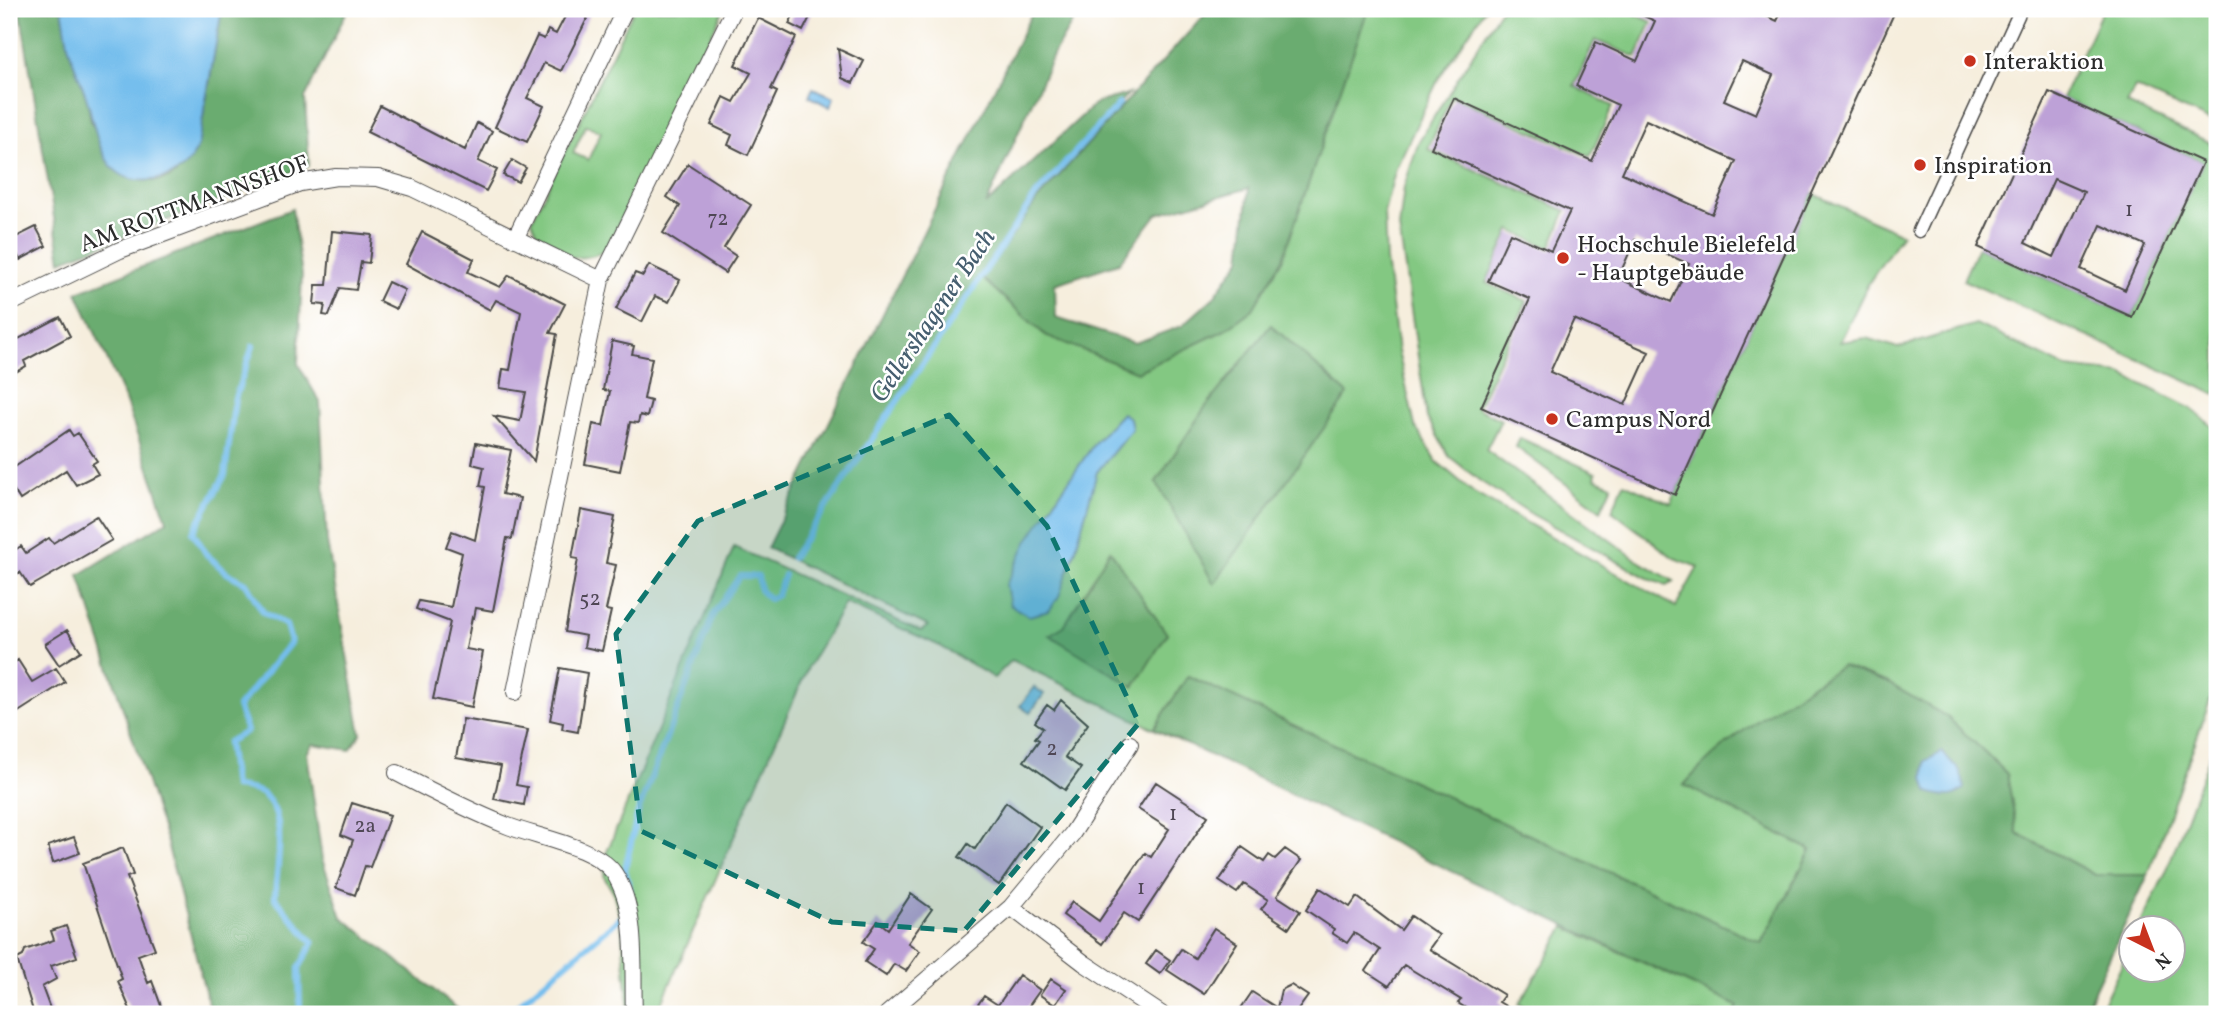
<svg xmlns="http://www.w3.org/2000/svg" width="2226" height="1023" viewBox="0 0 2226 1023" font-family="Vollkorn,serif">
  <style>
    .green { fill: #83c882; stroke: #577a56; stroke-width: 2; fill-rule: evenodd }
    .forest { fill: #6aac70; stroke: #4a6c4e; stroke-width: 2; fill-rule: evenodd }
    .water { fill: #74beed; stroke: #50748c; stroke-width: 2 }
    .lines { fill: none; stroke-linecap: round; stroke-linejoin: round }
    .stream { stroke: #74beed; stroke-width: 6 }
    .building { fill: #bda1d7; fill-rule: evenodd }
    .pedestrian-casing { stroke: #494846; stroke-width: 15 }
    .minor-casing { stroke: #494846; stroke-width: 18 }
    .pedestrian { stroke: #fff; stroke-width: 12 }
    .minor { stroke: #fff; stroke-width: 16 }
    .marked { fill: #0f766e; fill-opacity: 0.2; stroke: #0f766e; stroke-width: 5; stroke-dasharray: 14 9; stroke-linejoin: round }
    .poi-dot { fill: #c8321e; stroke: #fff; stroke-width: 2.5 }
    .labels { text-anchor: middle; stroke-width: 5; stroke-linejoin: round; paint-order: stroke }
    .number-label { font-size: 21px; fill: #504856 }
    .poi-label { font-size: 24px; fill: #2b2b2b; stroke: #fff; text-anchor: start }
    .street-label { font-size: 24px; fill: #2b2b2b; stroke: #fff }
    .water-label { font-size: 26px; font-style: italic; fill: #455e6f; stroke: #fff }
  </style>
  <rect width="100%" height="100%" fill="#fff"/>
  <filter id="ink" filterUnits="userSpaceOnUse"><feTurbulence type="fractalNoise" baseFrequency=".0143" numOctaves="2"/><feDisplacementMap in="SourceGraphic" scale="14" xChannelSelector="R" yChannelSelector="G"/><feConvolveMatrix kernelMatrix="1 2 1 2 8 2 1 2 1" color-interpolation-filters="sRGB"/></filter>
  <filter id="wash" filterUnits="userSpaceOnUse"><feTurbulence type="fractalNoise" baseFrequency=".00686" numOctaves="4" result="noise"/><feDisplacementMap in="SourceGraphic" scale="28" xChannelSelector="R" yChannelSelector="G"/><feGaussianBlur stdDeviation="1.57" result="paint"/><feColorMatrix in="noise" values="0 0 0 0 0 0 0 0 0 0 0 0 0 0 0 0 0 1.4 0 .05"/><feComposite in="paint" operator="in"/></filter>
  <g filter="url(#wash)">
    <rect width="100%" height="100%" fill="#f6eedd"/>
    <path class="green" d="M634,9H724L606,250C578,267 541,254 532,220ZM586,125L601,132L588,160L573,153Z
      M1368,9H1485L1439,78L1396,168L1384,212L1386,260L1398,351L1415,426L1436,461L1474,493L1676,607L1698,567L1674,558L1612,511L1624,483L1671,504L1812,193L1902,234L1868,284L1840,342L1866,338L1898,348L1976,324L2067,368L2121,374L2190,408L2217,430V681L2148,875H2095L2017,833L2007,774L1947,717L1886,682L1684,785L1811,850L1761,943L1188,676L1154,729L1012,660L994,678L940,646L845,603L808,667L657,1014H629L621,922L613,892L604,877L606,854L734,547L921,631L928,626L792,560L982,278L1045,335L1137,372L1225,330L1332,107ZM1271,325L1156,482L1204,409Z
      M1501,9H1624L1652,22L1636,57L1595,40L1574,86L1613,106L1590,157L1452,96L1428,149L1566,211L1550,248L1510,230L1486,283L1527,301L1477,408L1501,420L1486,450L1640,562L1674,581L1666,585L1651,580L1533,515L1480,481L1449,456L1427,418L1399,228L1404,187L1419,141Z
      M2103,9H2200L2217,16V124L2135,87L2127,104L2217,146V172L2211,187L2217,190V395L1963,280L1978,247L2132,317L2203,162L2062,98Z
      M1520,438L1596,473L1595,478L1612,485L1601,510L1516,447Z
      M2217,737V1014H2098L2131,945L2132,970H2174V928H2139L2166,872Z
      M1565,927L1738,1006L1734,1014H1541L1519,1004Z"/>
    <path class="forest" d="M20,9H62L70,50L88,102L91,122L123,175C192,201 199,138 208,90C213,63 217,36 222,9H348L305,98L309,166L61,261Z
      M1034,9H1080L1054,53L986,205L1096,103L1128,94L1034,194L790,559L767,548Z
      M1210,9H1368L1283,258L1253,309L1225,330L1137,372L1045,335L982,278L1037,200ZM1249,188L1241,259L1213,298L1182,326L1135,343L1056,318L1055,284L1119,263L1157,214Z
      M292,209L302,275L298,364L320,402L327,542L361,734L350,750L313,744L307,753L322,859L342,917L464,1014H211L167,843L79,575L167,521L124,397L77,292Z
      M1271,325L1348,394L1214,584L1156,482L1204,409Z
      M1110,550L1167,634L1134,687L1049,635L1064,626Z
      M1842,666L1886,682L1947,717L1989,756L2007,774L2017,833L2095,875H2148L2083,1014H1734L1738,1006C1542,917 1349,820 1154,729L1188,676L1761,943L1811,850L1684,785C1728,734 1786,702 1842,666Z"/>
    <path class="water" d="M62,9H222L198,146C191,165 177,175 158,179C104,190 98,141 88,103C83,85 75,69 70,52C66,38 65,23 62,9Z
      M813,88L834,97L830,107L809,96Z
      M1122,413L1130,418L1132,429L1097,472L1075,552L1059,596L1049,611L1029,616L1010,605L1006,585L1028,540L1096,441Z
      M1034,687L1044,694L1030,713L1020,706Z
      M1942,752L1960,771L1965,788C1953,800 1944,796 1928,792L1924,778L1925,761Z"/>
    <g class="lines">
      <path class="stream" d="M253,346L235,398L225,475L193,532L207,555L227,573L246,583L263,612L286,625L291,642L238,707L247,731L228,742L234,787C242,788 254,789 261,793C290,813 276,868 275,898L313,943L299,968L300,1014
        M792,558L1036,195L1119,104
        M630,890L625,869L638,812L714,613L740,576H758L760,590L769,599L777,595L784,575
        M512,1014L515,1007L619,919"/>
    </g>
    <g id="blocks">
      <path class="building" d="M569,9H592L561,71L544,63L527,98L544,106L527,142L495,127L537,36L544,39L548,30L556,34Z
        M796,9H814L803,31L789,24Z
        M1628,9H1751L1777,21L1783,9H1896L1675,495L1481,407L1530,299L1488,281L1510,233L1551,251L1570,211L1431,148L1454,98L1592,161L1618,105L1576,86L1596,42L1637,61L1655,21ZM1742,61L1773,75L1756,114L1724,100ZM1646,120L1736,161L1712,214L1622,173ZM1635,240L1689,264L1671,302L1618,278ZM1574,319L1649,352L1625,405L1550,372Z
        M758,18L796,37L771,89L777,92L748,155L728,145L732,135L711,125L724,97L734,102L751,73L735,65Z
        M838,49L864,61L853,83L842,78Z
        M2049,92L2203,162L2132,317L1978,247ZM2054,179L2084,192L2054,257L2025,243ZM2101,225L2145,245L2125,290L2081,269Z
        M380,106L465,150L477,123L492,131L478,161L497,170L486,191L367,132Z
        M512,160L526,168L518,182L503,175Z
        M688,164L751,205L724,248L736,256L725,273L663,233L680,206L667,197Z
        M36,227L46,246L20,260L10,240Z
        M332,231L372,235L369,263L361,262L356,290L340,288L329,316L323,315L325,305L314,304L316,285H327Z
        M422,232L474,259L468,272L500,287L509,275L565,304L550,333L557,334L534,461L494,416L520,421L526,392L500,388L503,369L510,370L521,312L496,300L490,310L406,264Z
        M649,265L680,280L669,302L655,296L642,322L616,309L635,273L643,276Z
        M388,282L405,290L396,309L379,301Z
        M60,317L70,336L24,361L26,366L9,376V334L13,342Z
        M612,341L634,346L632,354L652,358L644,399L651,401L647,417L640,415L638,423L630,422L620,471L585,464L593,424L603,426L610,391L603,390Z
        M69,430L73,436L78,433L97,461L92,464L98,474L76,485L66,470L20,500L9,482V471Z
        M476,443L511,450L502,494L520,498L512,539L507,538L493,611L476,608L474,618L472,617L466,649L483,652L472,707L433,699L450,622L416,609L419,601L451,607L462,553L446,547L452,531L475,540L485,487L480,486L484,467L472,464Z
        M581,510L615,517L606,563L616,565L606,610L611,611L602,651L584,647L586,636L565,632L578,559L572,558Z
        M96,516L112,540L30,587L20,572L9,579V554L21,546L26,553L49,538L53,543Z
        M67,630L81,651L59,665L45,644Z
        M18,660L32,682L56,668L65,682L9,718V666Z
        M560,668L587,673L578,732L562,729L563,723L550,720Z
        M1061,700L1088,724L1065,757L1081,768L1065,790L1024,761L1039,740L1035,738L1043,728L1035,722L1047,705L1054,710Z
        M463,719L528,730L516,785L527,787L524,805L494,799L501,766L456,758Z
        M1156,782L1208,816L1138,922L1124,913L1102,944L1063,915L1072,902L1099,921L1145,853L1151,857L1169,829L1138,809Z
        M1006,802L1040,827L999,885L959,857L968,844L975,849Z
        M352,803L390,815L370,867L365,866L355,895L336,888L353,840L341,835Z
        M74,837L80,853L53,863L48,846Z
        M1242,847L1264,862L1269,855L1275,859L1285,849L1301,860L1277,896L1300,911L1289,928L1261,909L1268,900L1244,884L1237,893L1219,881Z
        M123,848L133,875L127,877L155,949L138,955L148,983L152,981L164,1014H132L118,981L122,979L83,863Z
        M1320,888L1350,907L1357,897L1401,930L1411,916L1439,935L1429,949L1504,995L1499,1002L1519,1014H1475L1458,1003L1461,1000L1404,965L1389,986L1366,971L1380,950L1354,933L1347,943L1332,933L1334,929L1306,910Z
        M911,894L932,909L908,943L920,951L906,971L894,964L886,976L865,962L874,949L863,942L878,921L888,929Z
        M66,926L77,957L51,966L56,979L42,987L52,1014H34L17,959L23,956L25,950L54,940L51,931Z
        M1214,928L1237,943L1204,994L1167,970L1181,949L1195,958Z
        M1156,950L1170,960L1160,974L1146,964Z
        M1019,975L1040,990L1023,1014H971L984,996L998,1005Z
        M1051,979L1066,989L1055,1005L1040,995Z
        M1291,985L1308,996L1295,1014H1237L1252,992L1277,1008L1281,990Z"/>
    </g>
  </g>
  <g filter="url(#ink)">
    <use href="#blocks" fill-opacity="0" stroke="#494846" stroke-width="2"/>
    <g class="lines">
      <g class="pedestrian-casing">
        <path id="pedestrian" d="M1919,231L2021,9"/>
      </g>
      <g class="minor-casing">
        <path id="minor" d="M515,239L625,9
          M9,304L120,250L300,183L336,177L378,178L412,188L601,280
          M515,692L601,280L734,9
          M397,773C433,792 470,811 508,826C538,838 595,846 614,873C639,911 632,971 634,1014
          M1011,907L1084,963L1161,1014
          M887,1014L1011,907L1072,834L1130,744"/>
      </g>
      <use href="#pedestrian" class="pedestrian"/>
      <use href="#minor" class="minor"/>
    </g>
  </g>
  <path class="marked" d="M949,415L1047,526L1139,723L964,931L832,922L641,831L616,634L698,521Z"/>
  <g class="poi-dot">
    <circle cx="1970" cy="61" r="7"/>
    <circle cx="1920" cy="165" r="7"/>
    <circle cx="1563" cy="258" r="7"/>
    <circle cx="1552" cy="419" r="7"/>
  </g>
  <g class="labels">
    <g class="number-label">
      <text x="2129" y="216">1</text>
      <text x="718" y="225">72</text>
      <text x="590" y="605">52</text>
      <text x="1052" y="755">2</text>
      <text x="1173" y="820">1</text>
      <text x="365" y="832">2a</text>
      <text x="1141" y="894">1</text>
    </g>
    <g class="poi-label">
      <text x="1984" y="69">Interaktion</text>
      <text x="1934" y="173">Inspiration</text>
      <text x="1577" y="252">Hochschule Bielefeld<tspan x="1577" dy="28">- Hauptgebäude</tspan></text>
      <text x="1566" y="427">Campus Nord</text>
    </g>
    <g class="street-label">
      <text transform="translate(194 203) rotate(-20)" y="8">AM ROTTMANNSHOF</text>
    </g>
    <g class="water-label">
      <text transform="translate(932 315) rotate(-56)" y="9">Gellershagener Bach</text>
    </g>
  </g>
  <rect width="2226" height="1023" fill="none" stroke="#fff" stroke-width="35"/>
  <g transform="translate(2152 949) rotate(138)"><circle r="33" fill="#ffffff" stroke="#aaaaaa" stroke-width="2"/>
  <path d="M0-5L12 26L0 18L-12 26Z" fill="#c8321e"/>
  <text y="-10" font-size="19" font-weight="bold" text-anchor="middle" fill="#2b2b2b">N</text>
  </g>
</svg>
